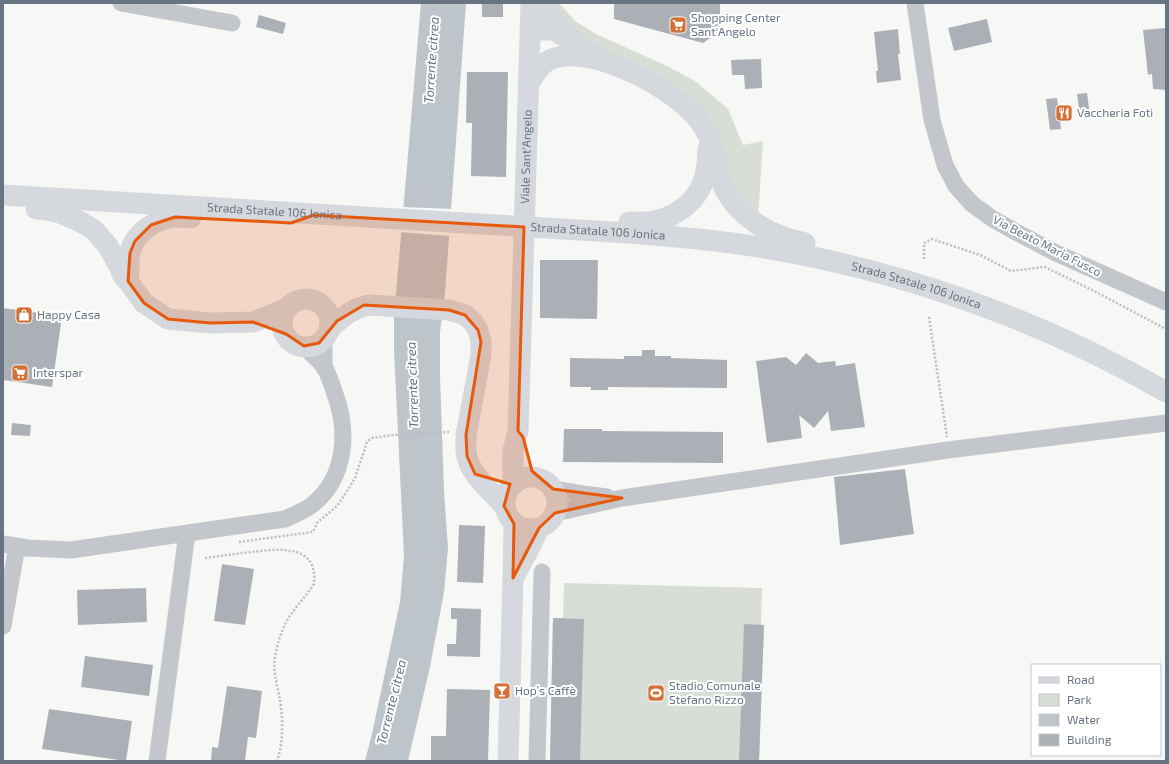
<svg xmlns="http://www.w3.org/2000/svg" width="1169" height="764" viewBox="0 0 1169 764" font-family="'Exo 2',sans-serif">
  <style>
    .green { fill: #d8ded6 }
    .water { fill: #bdc5cb }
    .pier { fill: #f7f7f5 }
    .building { fill: #abb0b7 }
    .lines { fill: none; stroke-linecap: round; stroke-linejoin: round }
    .path { stroke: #bbbdc0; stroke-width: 2.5; stroke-dasharray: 2 2; stroke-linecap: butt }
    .minor { stroke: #c3c6ca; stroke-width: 17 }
    .major { stroke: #d5d8dc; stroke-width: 21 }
    .marked { fill: #e8590c; fill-opacity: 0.2; stroke: #e8590c; stroke-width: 3; stroke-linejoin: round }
    .labels { text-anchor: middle; stroke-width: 4; stroke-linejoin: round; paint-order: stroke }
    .poi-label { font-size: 12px; fill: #697483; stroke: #fff; text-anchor: start }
    .street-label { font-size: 12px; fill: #697483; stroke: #fff }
    .water-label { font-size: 13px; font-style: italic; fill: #65747f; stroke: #fff }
  </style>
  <rect width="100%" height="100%" fill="#f7f7f5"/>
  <path class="green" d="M547,3H559L575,21L596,34L667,66L695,81L728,109L743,145L763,141L758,218L739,202L717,139L587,44Z
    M564,583L762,588L761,625H764L759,761H550L553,618H563Z"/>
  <path class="water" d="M421,3H466L445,293L440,332V376L444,491L448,548L444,592L430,667L408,761H365L372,734L400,602L404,556L394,351V317Z"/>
  <path class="pier" d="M402,207L453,209L451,236L399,232Z"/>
  <path class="building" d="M482,3H503V17H482Z
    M614,3H720V31L703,43L614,19Z
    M259,15L286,23L283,34L256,27Z
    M987,19L992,42L954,51L948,28Z
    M1166,28V90L1153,89L1152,74L1148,75L1143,30Z
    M898,29L900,54H898L901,80L877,83L876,71H878L874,32Z
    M761,59L762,88L745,89L744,75H732L731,60Z
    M467,72H508L506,177L471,176L472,123H466Z
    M1087,93L1090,116L1080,117L1077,94Z
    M1057,98L1061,129L1050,130L1046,99Z
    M540,260H598L597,319L540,318Z
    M3,308L62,316L52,387L3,380Z
    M642,350H655V356H671V358L727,360V388L608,387V390H591V387H570V358L624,359V356H642Z
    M806,353L818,363L835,361L836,366L855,363L865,427L831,431L828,411L814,428L799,415L802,438L767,443L756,361L786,357L796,365Z
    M12,423L31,425L30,436L11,435Z
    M564,429H602V431L723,432V463L563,462Z
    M905,469L914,534L840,545L834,477Z
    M459,525L485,526L483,583L457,582Z
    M222,564L254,569L245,625L214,621Z
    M146,588L147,622L78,625L77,590Z
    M451,608L481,609L480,657L447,656V644H456L457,619H451Z
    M553,618L584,619L580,761H550Z
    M744,624L764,625L759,761H739Z
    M85,656L153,665L149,696L81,687Z
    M227,686L262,691L256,738L248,737L245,761H211L212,747L218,748Z
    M447,689L490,690L488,761H431V736H446Z
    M49,709L132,721L126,761L42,749Z"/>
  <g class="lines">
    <path class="path" d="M924,259V243L932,239L980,255L1011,271L1045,267L1090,289L1166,329
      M929,317L947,437
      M239,542L313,532L317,523L337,506L349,488L355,478L367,442L372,438L393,435L449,432
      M205,558C220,556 235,554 251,552C279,549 318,543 314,584C307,595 299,603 292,613C283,625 278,641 275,656C273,669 276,681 279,695C283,714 284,742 277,761"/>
    <path class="minor" d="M121,3L232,23
      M915,3L932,120L945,165L956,186L972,204L993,219L1016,232L1056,253L1166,302
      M324,338V368
      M553,489L583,494L607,497
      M555,513L622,498L948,450L1166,423
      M3,544L28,548L71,550L285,519C294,515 304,511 312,505C346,478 349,432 335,394C332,385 329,376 325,368C320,360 310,353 304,346
      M3,626L17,546
      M157,761L187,533
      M537,761L542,572"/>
    <g class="major">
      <path d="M541,3L560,30L570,37"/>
      <path d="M530,30H553L578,44L596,56"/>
      <path d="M528,85C534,75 541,63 552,59C592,43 678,90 701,123C708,134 714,147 717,160C719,167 719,176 722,183C726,193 733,203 741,211C760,229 779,237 805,243"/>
      <path id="s1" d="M3,195L629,233C668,236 707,239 746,245C893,267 1038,318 1166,392"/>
      <path d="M36,209L48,210L60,213L79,221L94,230L108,246L120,268L123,276L128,281L144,303L168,319L210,323L253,322L288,308"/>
      <path d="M629,222C637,222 646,223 654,221C677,217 699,200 705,176C707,167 708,158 708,148"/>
      <path d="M128,281C130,271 128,262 130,253C134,233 156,218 176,217C181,217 186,217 191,218"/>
      <circle cx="306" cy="323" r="24"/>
      <path d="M329,329C341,318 354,307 370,305L449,310L465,315L473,322L478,330L481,342V355L466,435C466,442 465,449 467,457C471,475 492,492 504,506"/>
      <circle cx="531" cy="503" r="26"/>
      <path id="s2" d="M513,484V451L518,431L531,3"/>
      <path d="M515,575L528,551L539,528"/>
      <path d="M508,761L513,578L514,524"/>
    </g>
  </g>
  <path class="marked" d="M314,215L524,227L518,431L523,437L532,471L553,489L622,498L555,513L539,528L513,578L514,524L504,506L510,484L475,474L467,456L466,435L481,342L478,330L465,315L449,310L364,305L337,321L319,343L304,346L286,334L253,322L210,323L168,319L144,303L128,281L130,253L135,241L151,225L175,217L291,223Z"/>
  <defs>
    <g id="supermarket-square" transform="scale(0.9)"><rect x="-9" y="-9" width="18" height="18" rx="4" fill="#d37139" stroke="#fff"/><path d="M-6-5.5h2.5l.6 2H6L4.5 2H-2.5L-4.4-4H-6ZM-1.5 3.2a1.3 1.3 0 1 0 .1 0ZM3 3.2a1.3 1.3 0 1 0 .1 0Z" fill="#fff"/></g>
    <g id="restaurant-square" transform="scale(0.9)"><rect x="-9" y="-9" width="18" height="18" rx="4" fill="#d37139" stroke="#fff"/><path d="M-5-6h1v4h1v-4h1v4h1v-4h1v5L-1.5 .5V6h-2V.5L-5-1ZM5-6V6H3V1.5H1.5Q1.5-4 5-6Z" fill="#fff"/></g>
    <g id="shop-square" transform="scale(0.9)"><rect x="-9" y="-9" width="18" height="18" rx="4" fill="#d37139" stroke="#fff"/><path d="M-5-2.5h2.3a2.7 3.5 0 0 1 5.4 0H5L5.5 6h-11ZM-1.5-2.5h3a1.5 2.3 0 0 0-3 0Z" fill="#fff"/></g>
    <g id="bar-square" transform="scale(0.9)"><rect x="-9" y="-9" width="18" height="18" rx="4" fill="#d37139" stroke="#fff"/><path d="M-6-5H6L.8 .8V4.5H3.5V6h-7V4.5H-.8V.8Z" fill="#fff"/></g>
    <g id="stadium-square" transform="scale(0.9)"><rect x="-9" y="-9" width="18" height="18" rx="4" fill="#d37139" stroke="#fff"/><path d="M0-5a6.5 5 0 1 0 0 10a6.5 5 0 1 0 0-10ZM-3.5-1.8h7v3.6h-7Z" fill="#fff"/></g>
  </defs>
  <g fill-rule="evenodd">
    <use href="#supermarket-square" x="678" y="25"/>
    <use href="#restaurant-square" x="1064" y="113"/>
    <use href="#shop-square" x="24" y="315"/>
    <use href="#supermarket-square" x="20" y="373"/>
    <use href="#bar-square" x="502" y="691"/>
    <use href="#stadium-square" x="656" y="693"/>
  </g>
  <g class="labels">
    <g class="poi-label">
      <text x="691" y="22">Shopping Center<tspan x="691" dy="14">Sant'Angelo</tspan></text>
      <text x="1077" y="117">Vaccheria Foti</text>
      <text x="37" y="319">Happy Casa</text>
      <text x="33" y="377">Interspar</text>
      <text x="669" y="690">Stadio Comunale<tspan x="669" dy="14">Stefano Rizzo</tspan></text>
      <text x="515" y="695">Hop’s Caffè</text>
    </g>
    <g class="street-label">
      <text dy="4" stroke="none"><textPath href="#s2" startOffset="328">Viale Sant'Angelo</textPath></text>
      <text dy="4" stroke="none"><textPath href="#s1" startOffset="272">Strada Statale 106 Jonica</textPath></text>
      <text dy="4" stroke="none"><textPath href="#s1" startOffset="596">Strada Statale 106 Jonica</textPath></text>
      <text transform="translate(1047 246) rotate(27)" y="4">Via Beato Maria Fusco</text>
      <text dy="4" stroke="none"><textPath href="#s1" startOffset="920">Strada Statale 106 Jonica</textPath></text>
    </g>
    <g class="water-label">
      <text transform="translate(431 60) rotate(-86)" y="5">Torrente citrea</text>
      <text transform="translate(412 385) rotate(-92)" y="5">Torrente citrea</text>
      <text transform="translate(391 702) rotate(-76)" y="5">Torrente citrea</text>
    </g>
  </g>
  <rect width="1169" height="764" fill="none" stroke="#697483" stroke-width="8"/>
  <rect x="1031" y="664" width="130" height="92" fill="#ffffff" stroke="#c3c7cd"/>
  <rect x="1039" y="677" width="20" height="6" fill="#d5d8dc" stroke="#c3c7cd"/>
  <text x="1067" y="684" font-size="12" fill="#697483">Road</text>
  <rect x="1039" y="694" width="20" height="12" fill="#d8ded6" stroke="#c3c7cd"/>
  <text x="1067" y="704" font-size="12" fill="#697483">Park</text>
  <rect x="1039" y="714" width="20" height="12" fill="#bdc5cb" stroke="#c3c7cd"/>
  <text x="1067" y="724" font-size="12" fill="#697483">Water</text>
  <rect x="1039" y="734" width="20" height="12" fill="#abb0b7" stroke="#c3c7cd"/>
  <text x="1067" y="744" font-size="12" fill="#697483">Building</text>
</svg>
